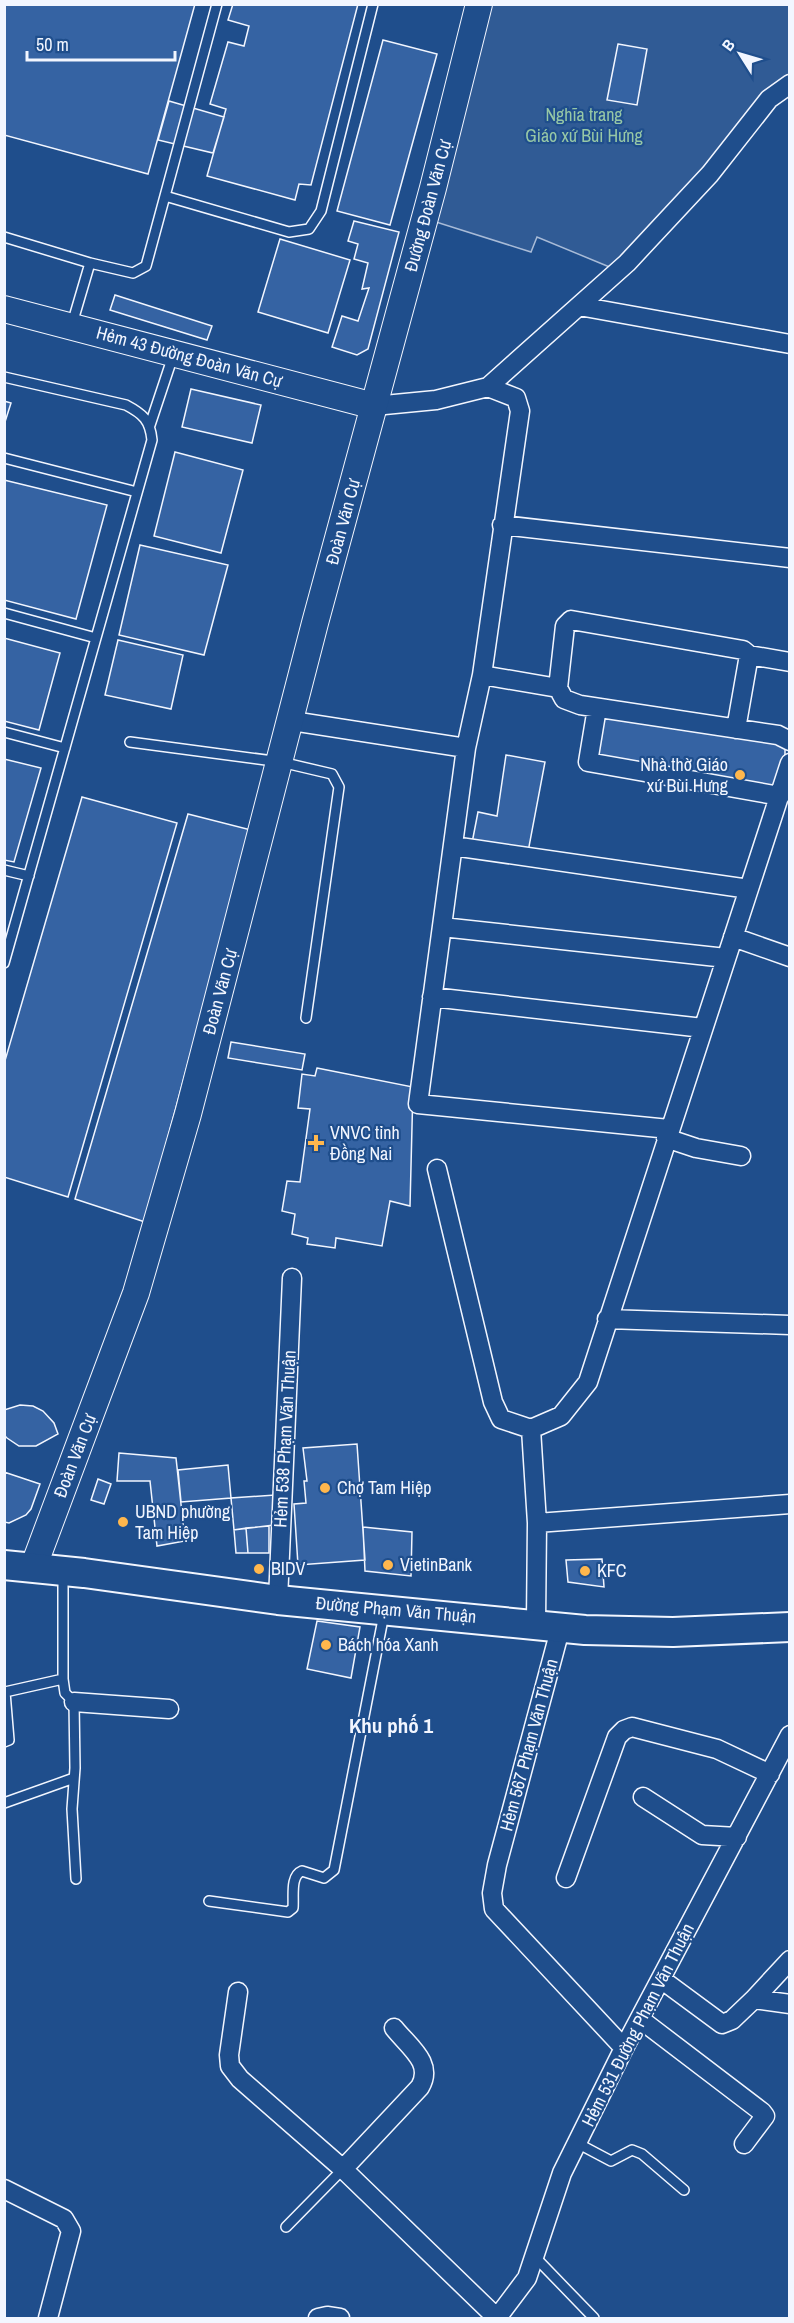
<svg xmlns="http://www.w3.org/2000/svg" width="794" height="2323" viewBox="0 0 794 2323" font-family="'Archivo Narrow',sans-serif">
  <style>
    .built { fill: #305b95; stroke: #a8bbd7; stroke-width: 1.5 }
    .building { fill: #3563a3; stroke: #f2f6ff; stroke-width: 1.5 }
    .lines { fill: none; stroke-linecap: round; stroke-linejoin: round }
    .lane-casing { stroke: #f2f6ff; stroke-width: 12 }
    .street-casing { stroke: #f2f6ff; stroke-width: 21 }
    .secondary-casing { stroke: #f2f6ff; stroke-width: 28 }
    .primary-casing { stroke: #f2f6ff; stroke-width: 32 }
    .lane { stroke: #1f4e8c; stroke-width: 9 }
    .street { stroke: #1f4e8c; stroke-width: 18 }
    .secondary { stroke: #1f4e8c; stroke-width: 26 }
    .primary { stroke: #1f4e8c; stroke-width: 28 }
    .poi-dot { fill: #ffb74d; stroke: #1f4e8c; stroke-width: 2 }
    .labels { text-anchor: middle; stroke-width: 4.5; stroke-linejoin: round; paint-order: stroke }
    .park-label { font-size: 18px; fill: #97c8a6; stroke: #1f4e8c }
    .street-label { font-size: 18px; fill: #f2f6ff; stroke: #1f4e8c }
    .poi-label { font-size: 18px; fill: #f2f6ff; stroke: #1f4e8c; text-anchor: start }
    .quarter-label { font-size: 21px; font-weight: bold; fill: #f2f6ff; stroke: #1f4e8c }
  </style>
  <rect width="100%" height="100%" fill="#1f4e8c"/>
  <path class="built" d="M491,5H789V77L612,268L537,237L531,252L436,222Z"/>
  <path class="building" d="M4,4H195L148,174L4,135Z
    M233,4H358L311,185L299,184L295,200L207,176L226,109L210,104L228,42L244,46L249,26L228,20Z
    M383,40L437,54L390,225L337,211Z
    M618,44L647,49L637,105L607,100Z
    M169,101L224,117L213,153L158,140Z
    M354,221L399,232L368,349L357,355L332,347L342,316L358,321L369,288L362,289L368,263L354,259L358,244L348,241Z
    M280,239L350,260L328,333L258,312Z
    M115,295L212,326L207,340L110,310Z
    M191,389L261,405L252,443L182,427Z
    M4,401L11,403L4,425Z
    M175,452L243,470L221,553L154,536Z
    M4,480L107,505L76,619L4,600Z
    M140,545L228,565L204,655L119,635Z
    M4,638L60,653L39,730L4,721Z
    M118,640L183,655L171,709L105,695Z
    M603,715L782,744L785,747V754L775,787L595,757Z
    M506,755L545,762L528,852L472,843L478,812L497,816Z
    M4,759L41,768L14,862L4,860Z
    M82,797L177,823L68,1197L4,1177V1064Z
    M188,814L251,830L145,1222L75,1199Z
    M231,1042L305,1054L302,1070L228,1058Z
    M317,1068L413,1087L410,1206L390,1201L382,1246L336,1238L335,1248L307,1244L308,1238L292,1234L295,1214L282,1211L287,1181L300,1182L310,1109L298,1108L302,1074L315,1076Z
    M20,1405L33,1406L43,1411L54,1423L58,1434L36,1446H19L7,1438L4,1435V1410Z
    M357,1444L365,1560L298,1565L294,1504L306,1503L304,1481H307L303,1448Z
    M119,1453L176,1458L185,1541L157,1546L150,1481H117Z
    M228,1465L231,1498L181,1502L178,1470Z
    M4,1472L40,1484L31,1509L26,1515L9,1523L4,1522Z
    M98,1479L111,1484L104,1504L91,1500Z
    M275,1495L274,1525L234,1530L231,1498Z
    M269,1526V1553H248L246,1528Z
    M363,1527L412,1532L411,1576L365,1571Z
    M246,1528L248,1553H236L234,1530Z
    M602,1559L604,1587L568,1582L566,1560Z
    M317,1621L360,1627L351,1678L307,1669Z"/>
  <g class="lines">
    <g class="lane-casing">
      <path id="lane" d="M165,196L289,232L309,229L321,211L373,4
        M4,237L90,263L72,324
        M90,263L133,273L146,266L217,4
        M4,377L126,405C143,414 150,420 152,440L4,963
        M150,425L173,356
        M4,458L137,492
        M4,613L96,638
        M4,732L65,748
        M130,742L281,762L332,774L339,787L306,1018
        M4,870L29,876
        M63,1574V1679L65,1693L74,1702L75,1768L72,1809L76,1879
        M4,1742L9,1740L5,1692L63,1679
        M4,1803L74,1778
        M209,1901L288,1912L293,1908C294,1896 290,1876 302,1871L324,1878L334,1870L384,1614
        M577,2143L611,2161L632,2150L642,2154L684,2190
        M286,2227L343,2169
        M534,2256L594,2318"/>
    </g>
    <g class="street-casing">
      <path id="street" d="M579,306L790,344
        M488,387L516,398L520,411L482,675L466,748L418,1104L669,1129
        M374,406L436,400L488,387L627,263L710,174L769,99L790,84
        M502,525L790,558
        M749,655L790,662
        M482,675L558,688L564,699L580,705L778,735L790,741
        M558,688L565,626L571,620L743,650L749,655L736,729
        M597,708L588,762L780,796
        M292,721L466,748
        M453,846L749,889
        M442,927L726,958
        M733,937L790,957
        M432,997L703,1028
        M666,1138L696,1148L741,1156
        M437,1169L493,1402L501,1419L531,1429L537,1523L536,1623
        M607,1319L790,1325
        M531,1429L561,1416L588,1382L790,763
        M537,1523L790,1504
        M278,1600L292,1278
        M561,1626L497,1865L492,1893L494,1909L624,2048
        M74,1702L169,1709
        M643,1797L702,1835L737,1837
        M566,1878L617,1737L624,1730L632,1727L717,1749L770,1774
        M661,1979L722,2024L732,2020L754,1999L790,2004
        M238,1992L229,2055L230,2066L240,2079L343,2169L497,2318
        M754,1999L790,1960
        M640,2019L762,2112L765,2116L744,2144
        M343,2169L420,2087C434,2063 409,2047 394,2028
        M4,2189L64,2219L71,2231L48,2318
        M318,2318L327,2316L340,2318
        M497,2318L527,2278L562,2173L624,2048L790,1735"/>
    </g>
    <g class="secondary-casing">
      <path id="secondary" d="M4,309L374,406
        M33,1568L136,1293L188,1114L315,623L433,188L479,4"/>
    </g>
    <g class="primary-casing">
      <path id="primary" d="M4,1565L84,1573L278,1600L585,1630L673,1632L790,1627"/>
    </g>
    <use href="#lane" class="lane"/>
    <use href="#street" class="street"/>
    <use href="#secondary" class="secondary"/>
    <use href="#primary" class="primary"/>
  </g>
  <g class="poi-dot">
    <circle cx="740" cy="775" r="6"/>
    <path d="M313 1134h6v6h6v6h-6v6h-6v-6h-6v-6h6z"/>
    <circle cx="325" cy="1488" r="6"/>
    <circle cx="123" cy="1522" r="6"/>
    <circle cx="388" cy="1565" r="6"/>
    <circle cx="259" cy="1569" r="6"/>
    <circle cx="585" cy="1571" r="6"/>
    <circle cx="326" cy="1645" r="6"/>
  </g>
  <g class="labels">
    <g class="park-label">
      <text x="584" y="121">Nghĩa trang<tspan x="584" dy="21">Giáo xứ Bùi Hưng</tspan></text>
    </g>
    <g class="street-label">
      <text transform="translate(428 206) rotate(-75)" y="6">Đường Đoàn Văn Cự</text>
      <text transform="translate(189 357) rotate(15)" y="6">Hẻm 43 Đường Đoàn Văn Cự</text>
      <text transform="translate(343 522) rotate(-75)" y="6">Đoàn Văn Cự</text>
      <text transform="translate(220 992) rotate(-75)" y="6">Đoàn Văn Cự</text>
      <text transform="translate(285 1439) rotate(-87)" y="6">Hẻm 538 Phạm Văn Thuận</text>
      <text transform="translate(75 1456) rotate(-69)" y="6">Đoàn Văn Cự</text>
      <text transform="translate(396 1610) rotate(5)" y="6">Đường Phạm Văn Thuận</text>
      <text transform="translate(529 1745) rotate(-75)" y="6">Hẻm 567 Phạm Văn Thuận</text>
      <text transform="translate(638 2025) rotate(-63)" y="6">Hẻm 531 Đường Phạm Văn Thuận</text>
    </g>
    <g class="poi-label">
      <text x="728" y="771" text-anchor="end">Nhà thờ Giáo<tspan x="728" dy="21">xứ Bùi Hưng</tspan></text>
      <text x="330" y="1139">VNVC tỉnh<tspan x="330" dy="21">Đồng Nai</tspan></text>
      <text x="337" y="1494">Chợ Tam Hiệp</text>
      <text x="135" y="1518">UBND phường<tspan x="135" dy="21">Tam Hiệp</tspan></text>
      <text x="400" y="1571">VietinBank</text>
      <text x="271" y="1575">BIDV</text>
      <text x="597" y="1577">KFC</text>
      <text x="338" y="1651">Bách hóa Xanh</text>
    </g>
    <g class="quarter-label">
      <text x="391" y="1733">Khu phố 1</text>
    </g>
  </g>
  <rect width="794" height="2323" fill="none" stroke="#f2f6ff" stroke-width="12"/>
  <g transform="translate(740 54) rotate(307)" stroke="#1f4e8c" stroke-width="4.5" paint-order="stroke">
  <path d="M0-4.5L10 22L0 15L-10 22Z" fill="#f2f6ff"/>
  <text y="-9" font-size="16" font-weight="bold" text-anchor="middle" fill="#f2f6ff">B</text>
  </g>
  <path d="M27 51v9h148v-9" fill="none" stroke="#f2f6ff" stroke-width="3"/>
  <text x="36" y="51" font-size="18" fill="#f2f6ff" stroke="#1f4e8c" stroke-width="4.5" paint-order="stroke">50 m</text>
</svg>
